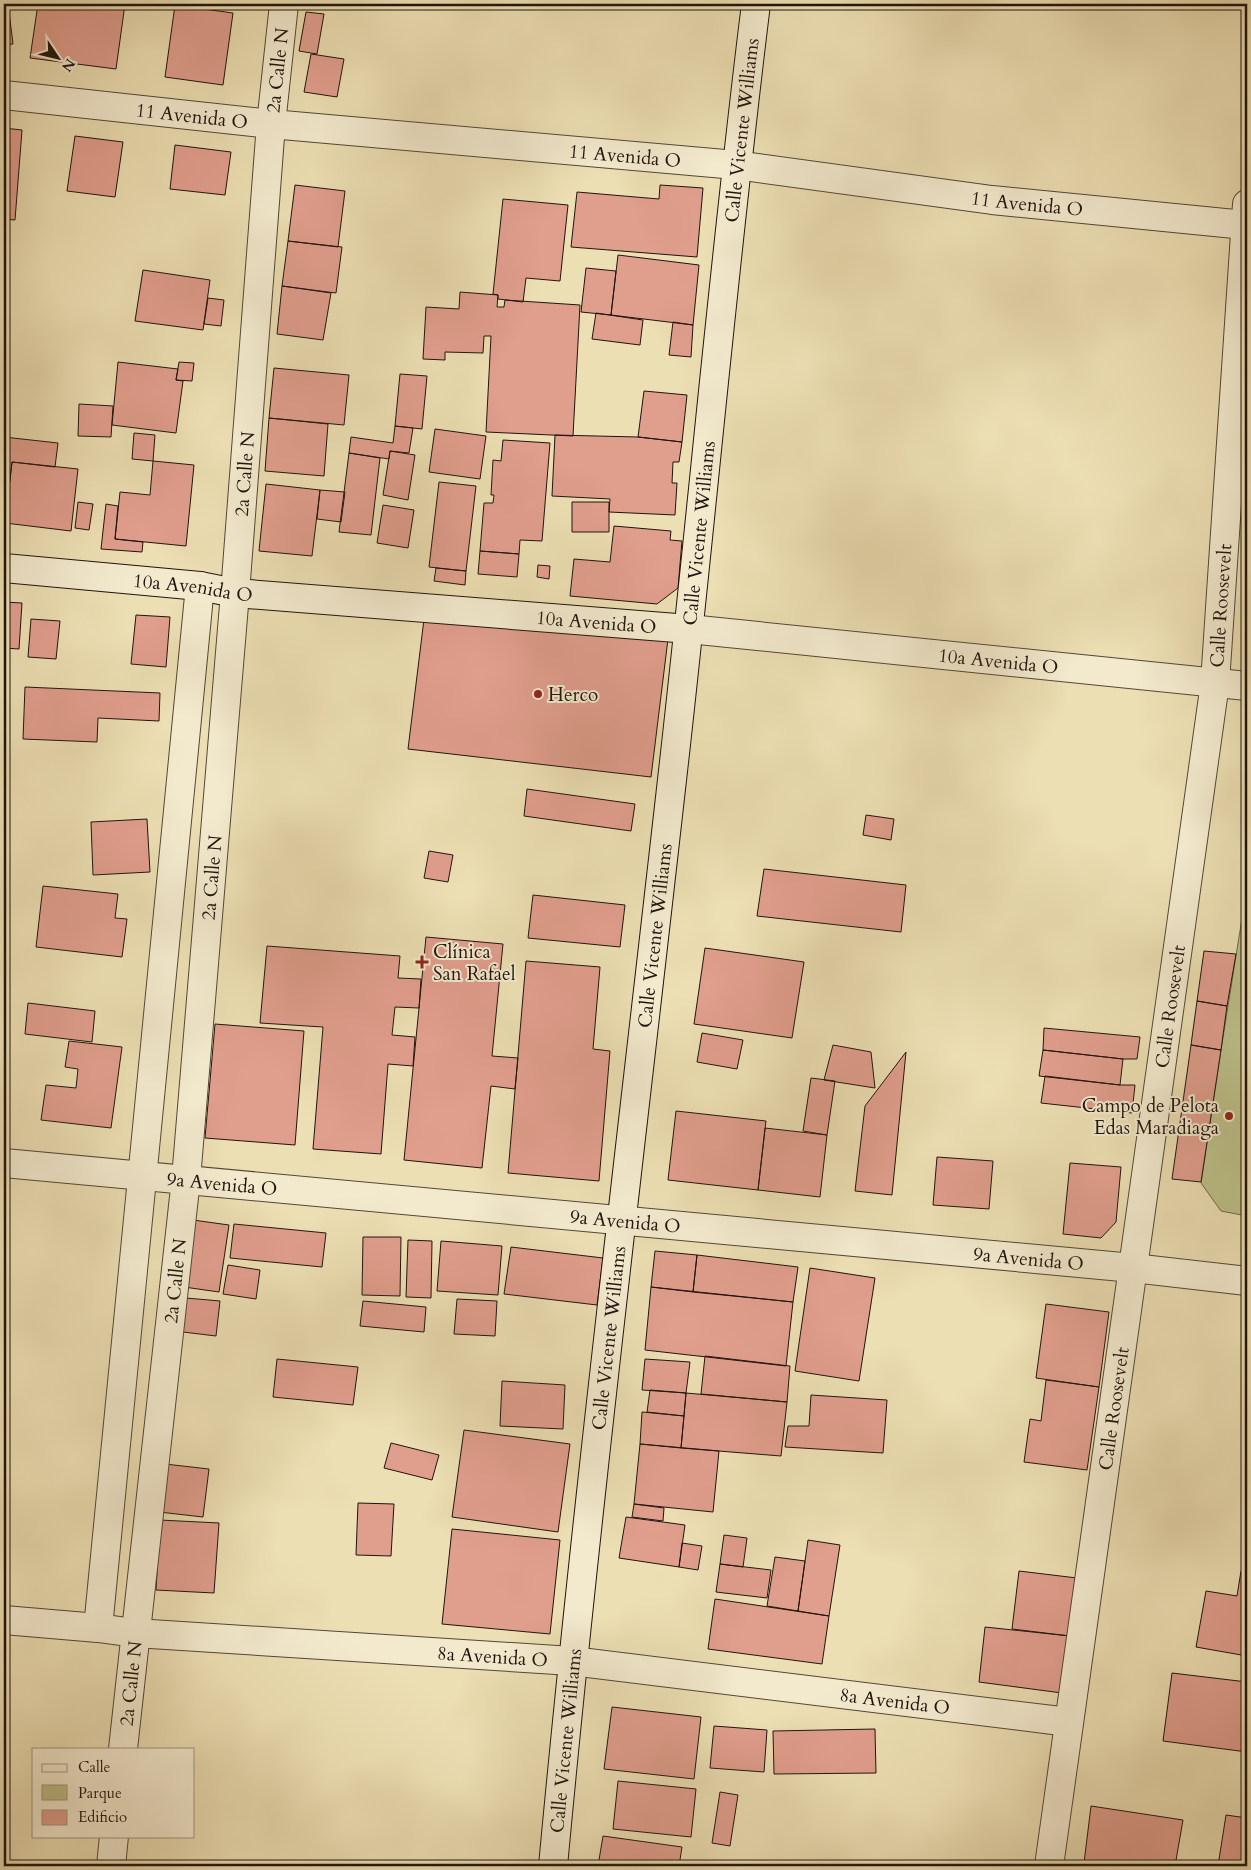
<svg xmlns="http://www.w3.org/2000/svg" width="1251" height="1870" viewBox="0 0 1251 1870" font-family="Cardo,serif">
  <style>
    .green { fill: #bdc089; stroke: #6e6a4c }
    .building { fill: #e09e8d; stroke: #20140f }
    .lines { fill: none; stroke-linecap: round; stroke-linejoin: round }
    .street-casing { stroke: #534738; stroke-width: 30 }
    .secondary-casing { stroke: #20140f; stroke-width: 30 }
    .street { stroke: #f3eace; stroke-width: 28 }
    .secondary { stroke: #f3eace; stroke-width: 28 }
    .poi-dot { fill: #8f2418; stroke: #f3eace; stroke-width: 2 }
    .labels { text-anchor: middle; stroke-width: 4; stroke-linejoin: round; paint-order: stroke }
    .street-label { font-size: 19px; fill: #20140f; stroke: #f3eace }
    .poi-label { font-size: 19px; fill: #20140f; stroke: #f3eace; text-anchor: start }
  </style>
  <rect width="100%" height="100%" fill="#ecdfb3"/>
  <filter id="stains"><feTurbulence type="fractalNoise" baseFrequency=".004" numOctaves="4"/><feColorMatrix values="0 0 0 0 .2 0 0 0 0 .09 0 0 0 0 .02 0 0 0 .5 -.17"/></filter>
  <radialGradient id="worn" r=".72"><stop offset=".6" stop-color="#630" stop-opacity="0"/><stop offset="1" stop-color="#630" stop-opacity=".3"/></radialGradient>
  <path class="green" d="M1247,887V1216L1221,1211L1201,1183L1221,1050Z"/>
  <path class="building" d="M38,4H125L116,69L30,58Z
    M175,5L233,13L223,85L165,77Z
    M4,12H9L13,44L4,45Z
    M306,12L324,14L317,54L299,51Z
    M311,54L344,59L337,97L304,92Z
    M4,128L22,130L15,220L4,219Z
    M75,136L123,142L115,197L67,191Z
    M175,145L231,152L225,195L170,189Z
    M295,185L345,191L338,247L288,241Z
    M660,185L703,188L697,257L571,247L577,192L659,199Z
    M503,199L568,205L560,281L526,278L523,302L498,299V295L493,294Z
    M288,241L342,247L336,293L282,286Z
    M618,255L699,265L693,325L611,315Z
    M586,268L616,271L611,315L581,312Z
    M143,270L210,280L203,330L135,321Z
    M282,286L331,293L323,340L277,334Z
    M460,292L498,295L497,307H504L505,300L580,305L573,436L486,432L491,336H484L483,353L445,352V360L423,359L426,307L459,309Z
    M208,298L224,300L221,326L204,324Z
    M596,313L643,320L640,345L592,339Z
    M673,322L693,325L691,357L669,355Z
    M118,362L178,369L176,380L183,381L176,433L112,425Z
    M179,362L194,363L192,381L176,380Z
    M274,368L349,375L344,425L269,418Z
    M400,374L427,376L422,429L395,426Z
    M644,391L687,395L682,442L638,437Z
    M79,404L113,406L111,437L78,436Z
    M269,418L328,424L324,476L265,471Z
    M395,426L413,428L409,453L390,451L389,459L349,453L351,437L393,443Z
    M435,429L486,436L480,479L429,472Z
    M134,433L155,435L153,461L132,459Z
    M555,435L638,437L682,442L679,462H673L672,483H677L675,515L609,512L610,499L552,496Z
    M4,437L58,443L55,467L12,462L5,523Z
    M503,440L550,443L542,541L520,540L519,554L480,551L484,503H493L494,495H491L493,460L501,461Z
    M390,451L415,455L408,500L383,495Z
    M349,453L380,458L371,535L339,532Z
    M153,461L194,465L186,546L115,539L120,492L150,495Z
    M12,462L78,469L71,531L5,523Z
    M439,482L476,486L466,571L429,567Z
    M266,484L320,490L312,556L259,551Z
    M320,490L345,492L341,522L317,519Z
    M78,502L93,504L89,530L75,528Z
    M572,502H609V532H572Z
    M106,504L118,506L115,539L143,542L142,552L101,549Z
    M383,505L414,510L408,548L377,543Z
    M614,526L671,531L670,540L682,541L678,588L657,604L570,596L574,559L610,562Z
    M480,551L519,554L517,577L478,574Z
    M538,565L550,566L549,579L537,577Z
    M436,568L466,571L465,585L434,581Z
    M4,602L22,603L19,649L4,648Z
    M425,611L668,639L651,777L408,749Z
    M136,615L170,617L166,667L131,664Z
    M31,619L60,621L56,659L28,657Z
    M25,687L160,693L159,721L98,718L97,742L23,739Z
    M527,789L635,804L631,831L524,816Z
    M866,815L894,819L891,840L863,835Z
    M147,819L150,872L93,875L91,822Z
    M429,851L453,855L448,882L424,878Z
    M764,869L906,885L901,932L757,916Z
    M43,886L118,894L115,918L127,919L122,957L36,947Z
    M533,895L625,905L620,947L528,938Z
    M426,937L503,944L492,1056L518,1058L515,1089L491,1086L482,1168L404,1160Z
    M267,946L400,956L398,978L421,979L419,1008L395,1007L392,1035L415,1037L413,1066L388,1064L381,1154L313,1149L323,1027L260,1023Z
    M705,948L804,962L792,1038L694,1024Z
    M1204,951L1236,954L1227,1006L1197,1001Z
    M526,961L600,967L593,1049L610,1051L599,1181L508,1173Z
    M1197,1001L1227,1006L1221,1050L1191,1045Z
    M28,1003L95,1011L92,1042L25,1034Z
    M215,1024L304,1031L295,1145L205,1138Z
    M1044,1028L1140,1037L1137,1059H1123L1043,1050Z
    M702,1033L743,1040L737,1069L697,1062Z
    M69,1041L122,1047L111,1128L41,1120L46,1085L76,1088L78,1069L65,1067Z
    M833,1045L871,1052L875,1088L824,1080Z
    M1191,1045L1221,1050L1201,1182L1172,1179Z
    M1043,1050L1123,1059L1120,1085L1039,1076Z
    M906,1052L892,1195L855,1191L865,1106Z
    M1045,1076L1120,1085H1135L1132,1113L1041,1103Z
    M811,1078L835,1081L827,1135L803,1131Z
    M676,1111L766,1121L758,1190L668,1180Z
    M765,1128L827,1135L820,1197L758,1190Z
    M937,1157L993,1161L989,1209L933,1205Z
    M1070,1163L1121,1167L1116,1222L1101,1238L1063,1234Z
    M193,1220L229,1225L219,1292L184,1287Z
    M234,1224L326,1233L322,1267L230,1258Z
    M363,1237H401L400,1296L362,1295Z
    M408,1240L432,1241L431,1298L406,1297Z
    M441,1241L502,1246L498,1295L437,1291Z
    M511,1247L603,1258L597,1305L504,1294Z
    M655,1251L697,1255L693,1292L651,1287Z
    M697,1255L798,1267L793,1302L693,1292Z
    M228,1265L260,1270L256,1299L223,1294Z
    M810,1268L875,1278L859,1381L795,1371Z
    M651,1287L793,1302L786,1366L645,1350Z
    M186,1298L220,1301L216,1336L183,1332Z
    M457,1299L497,1301L495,1336L454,1334Z
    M363,1301L426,1307L424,1332L360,1326Z
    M1046,1304L1109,1312L1099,1387L1036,1378Z
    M705,1356L790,1366L787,1402L701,1394Z
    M277,1359L358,1367L353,1405L273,1397Z
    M645,1359L690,1362L686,1393L642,1390Z
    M1046,1380L1099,1387L1087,1470L1024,1462L1030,1419L1041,1421Z
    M502,1381L565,1385L563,1429L500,1426Z
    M650,1390L686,1393L684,1416L647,1412Z
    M686,1393L787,1402L781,1456L681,1448Z
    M811,1395L887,1400L883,1453L785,1447L788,1426H809Z
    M642,1412L684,1416L681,1448L640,1444Z
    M464,1430L570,1444L558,1532L452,1517Z
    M391,1443L439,1455L432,1480L384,1468Z
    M640,1444L719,1451L713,1512L634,1504Z
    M165,1464L209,1469L203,1517L159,1512Z
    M358,1503L394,1504L391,1556L356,1555Z
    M634,1504L664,1508L663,1521L632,1517Z
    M626,1517L685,1525L679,1567L619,1558Z
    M160,1520L219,1523L214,1593L156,1590Z
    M452,1529L560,1540L550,1634L442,1624Z
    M724,1535L747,1538L743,1567L720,1564Z
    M808,1540L840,1545L829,1616L798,1611Z
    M682,1543L702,1546L698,1570L679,1567Z
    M775,1557L805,1561L798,1611L767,1606Z
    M720,1564L771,1570L767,1598L716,1592Z
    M1019,1571L1077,1578L1070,1636L1012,1629Z
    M1241,1571L1247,1572V1656L1196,1647L1206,1591L1237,1596Z
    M715,1599L829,1616L822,1664L708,1649Z
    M985,1627L1070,1636L1062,1693L979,1682Z
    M1172,1673L1247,1682V1752L1163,1741Z
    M612,1707L701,1717L694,1779L604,1769Z
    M714,1726L767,1730L764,1772L710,1768Z
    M875,1729L876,1773L774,1774L773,1731Z
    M618,1781L696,1789L691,1837L613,1829Z
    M720,1792L738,1795L730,1846L712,1843Z
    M1091,1806L1183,1820L1175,1866H1107L1084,1863Z
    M1226,1815L1247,1818V1866H1218Z
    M603,1836L682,1847L679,1866H598Z"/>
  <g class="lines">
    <g class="street-casing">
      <g id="street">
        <path id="s1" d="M4,95L271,124L736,165L992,200L1245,225"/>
        <path id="s2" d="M689,629L1247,686"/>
        <path id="s3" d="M4,1163L1133,1268L1247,1281"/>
        <path id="s4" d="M4,1620L98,1628L135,1633L572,1661L1069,1722"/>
        <path d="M98,1628L200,586"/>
        <path id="s5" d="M123,1749L186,1179L235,593L271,124L284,4"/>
        <path d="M111,1866L114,1836"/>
        <path id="s6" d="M1049,1866L1215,683L1247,204"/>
      </g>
    </g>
    <g class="secondary-casing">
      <g id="secondary">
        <path id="s7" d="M4,568L200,586L235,593L689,629"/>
        <path id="s8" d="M553,1866C587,1501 632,1136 673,771C702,516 724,259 756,4"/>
      </g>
    </g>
    <use href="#street" class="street"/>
    <use href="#secondary" class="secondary"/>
  </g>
  <g class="poi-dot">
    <circle cx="538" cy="694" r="5"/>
    <path d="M419.5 954.5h5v5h5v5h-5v5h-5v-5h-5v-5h5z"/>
    <circle cx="1229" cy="1116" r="5"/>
  </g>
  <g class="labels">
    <g class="street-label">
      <text dy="7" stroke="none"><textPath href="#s5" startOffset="1686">2a Calle N</textPath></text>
      <text dy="7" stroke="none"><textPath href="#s1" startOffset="189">11 Avenida O</textPath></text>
      <text dy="7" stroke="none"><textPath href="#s8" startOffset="1746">Calle Vicente Williams</textPath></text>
      <text dy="7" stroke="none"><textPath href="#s1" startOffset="624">11 Avenida O</textPath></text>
      <text dy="7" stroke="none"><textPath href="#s1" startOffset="1029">11 Avenida O</textPath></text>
      <text dy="7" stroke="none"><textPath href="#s5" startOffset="1281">2a Calle N</textPath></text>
      <text dy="7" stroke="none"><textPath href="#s8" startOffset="1341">Calle Vicente Williams</textPath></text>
      <text dy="7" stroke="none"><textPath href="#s7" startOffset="190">10a Avenida O</textPath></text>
      <text dy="7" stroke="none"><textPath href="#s6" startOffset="1272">Calle Roosevelt</textPath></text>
      <text dy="7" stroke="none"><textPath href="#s7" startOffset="595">10a Avenida O</textPath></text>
      <text dy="7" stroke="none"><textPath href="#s2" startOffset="311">10a Avenida O</textPath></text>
      <text dy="7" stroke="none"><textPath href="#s5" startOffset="876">2a Calle N</textPath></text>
      <text dy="7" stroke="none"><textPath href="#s8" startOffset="936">Calle Vicente Williams</textPath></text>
      <text dy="7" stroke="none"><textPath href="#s6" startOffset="868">Calle Roosevelt</textPath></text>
      <text dy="7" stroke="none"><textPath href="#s3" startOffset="219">9a Avenida O</textPath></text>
      <text dy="7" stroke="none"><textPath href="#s3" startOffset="624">9a Avenida O</textPath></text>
      <text dy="7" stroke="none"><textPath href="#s3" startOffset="1029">9a Avenida O</textPath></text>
      <text dy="7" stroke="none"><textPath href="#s5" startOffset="471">2a Calle N</textPath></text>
      <text dy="7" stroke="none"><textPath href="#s8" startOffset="531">Calle Vicente Williams</textPath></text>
      <text dy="7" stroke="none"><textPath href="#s6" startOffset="462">Calle Roosevelt</textPath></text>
      <text dy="7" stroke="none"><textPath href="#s4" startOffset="490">8a Avenida O</textPath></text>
      <text dy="7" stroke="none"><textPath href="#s5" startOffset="66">2a Calle N</textPath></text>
      <text dy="7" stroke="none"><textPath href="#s4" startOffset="895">8a Avenida O</textPath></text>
      <text dy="7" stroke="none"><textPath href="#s8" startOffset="126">Calle Vicente Williams</textPath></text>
    </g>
    <g class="poi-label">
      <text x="548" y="701">Herco</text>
      <text x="433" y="958">Clínica<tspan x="433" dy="22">San Rafael</tspan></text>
      <text x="1219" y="1112" text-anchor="end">Campo de Pelota<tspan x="1219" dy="22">Edas Maradiaga</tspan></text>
    </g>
  </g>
  <rect width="1251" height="1870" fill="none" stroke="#ecdfb3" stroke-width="20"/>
  <rect x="5" y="5" width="1241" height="1860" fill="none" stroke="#20140f" stroke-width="2.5"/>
  <rect x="10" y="10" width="1231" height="1850" fill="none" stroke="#20140f"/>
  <rect x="32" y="1748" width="162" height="90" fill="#f3eace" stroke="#9f9482"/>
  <rect x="42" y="1764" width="25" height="8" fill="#f3eace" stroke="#9f9482"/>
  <text x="78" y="1772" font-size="15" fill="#20140f">Calle</text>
  <rect x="42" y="1785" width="25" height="15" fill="#bdc089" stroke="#9f9482"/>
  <text x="78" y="1798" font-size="15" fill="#20140f">Parque</text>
  <rect x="42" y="1810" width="25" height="15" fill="#e09e8d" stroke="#9f9482"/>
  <text x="78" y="1822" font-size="15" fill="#20140f">Edificio</text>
  <g transform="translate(58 58) rotate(125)" stroke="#f3eace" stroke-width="4" paint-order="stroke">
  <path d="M0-4L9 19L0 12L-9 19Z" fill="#20140f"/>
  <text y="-8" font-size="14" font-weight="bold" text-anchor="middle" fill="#20140f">N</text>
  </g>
  <rect width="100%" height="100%" filter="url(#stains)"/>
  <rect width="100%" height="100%" fill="url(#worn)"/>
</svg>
